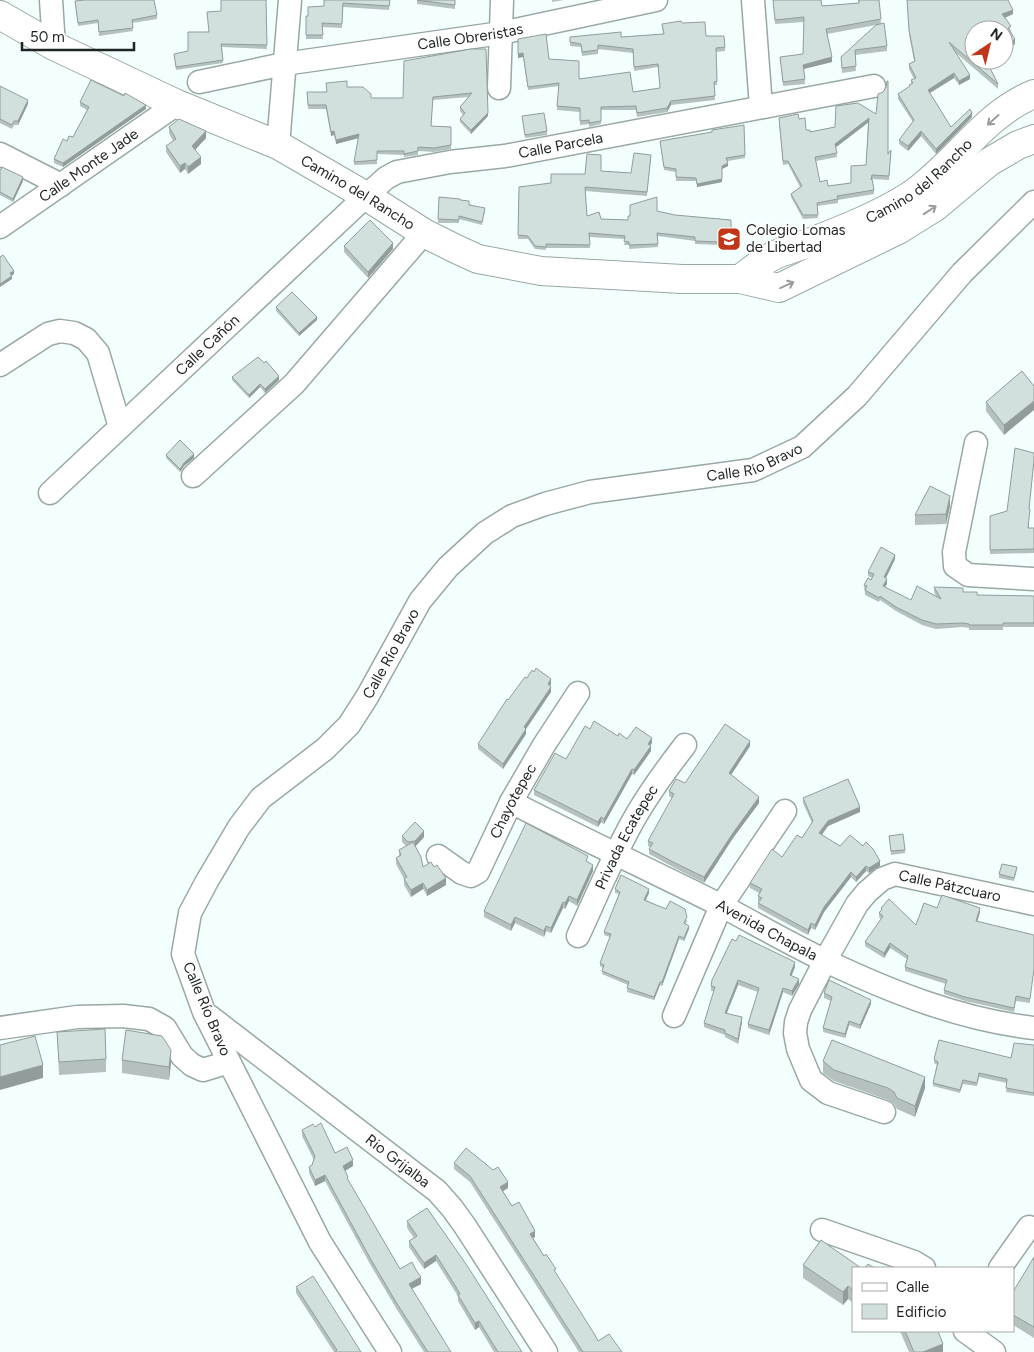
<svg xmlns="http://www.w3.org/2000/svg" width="1034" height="1352" viewBox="0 0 1034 1352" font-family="Figtree,sans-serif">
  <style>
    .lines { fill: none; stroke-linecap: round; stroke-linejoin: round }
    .minor-casing { stroke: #99a8a5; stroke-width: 25 }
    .major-casing { stroke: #99a8a5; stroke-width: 30 }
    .minor { stroke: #fff; stroke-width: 22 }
    .major { stroke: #fff; stroke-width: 28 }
    .wall { fill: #b4c1be; fill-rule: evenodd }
    .shaded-wall { fill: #929d9b }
    .building { fill: #d1e0dd; stroke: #929d9b; fill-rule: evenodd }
    .oneway { stroke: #9a9c9c }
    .labels { text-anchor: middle; stroke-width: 4; stroke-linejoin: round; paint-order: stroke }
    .street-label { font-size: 15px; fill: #1f2423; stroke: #fff }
    .poi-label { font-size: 15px; fill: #1f2423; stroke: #fff; text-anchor: start }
  </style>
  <rect width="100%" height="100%" fill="#f2fffd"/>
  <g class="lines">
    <g class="minor-casing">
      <g id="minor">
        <path d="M51,0L54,46"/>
        <path d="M753,0L761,107"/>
        <path id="s1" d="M199,82L284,64L501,33L656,0"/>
        <path d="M499,88L502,0"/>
        <path d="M278,145L290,0"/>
        <path d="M0,154L61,185"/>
        <path id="s2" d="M0,227L177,104"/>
        <path d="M0,365L48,334L60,331L74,333L86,339L98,353L120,427"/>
        <path d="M976,443L954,552L955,566L968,575L1034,579"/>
        <path d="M193,476L294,384L424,233"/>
        <path id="s3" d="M50,493L366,196L386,178L397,172L450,162L505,156L874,86"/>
        <path id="s4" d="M511,802C581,838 652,871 722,906C756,924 790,944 826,961C891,992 962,1020 1034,1028"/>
        <path id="s5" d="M438,856L462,873L471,876L478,872L511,802L544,745L578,693"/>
        <path id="s6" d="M578,936C597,895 614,853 637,814C651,790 668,767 685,745"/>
        <path id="s7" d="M209,1016L437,1191L452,1208L465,1226L546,1352"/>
        <path d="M674,1016L721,906L785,811"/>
        <path d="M0,1028L77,1017L123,1016L149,1019L165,1028L182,1056L192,1065L203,1070L229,1062"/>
        <path id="s8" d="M884,1112L828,1093L811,1080L798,1049L795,1033L796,1022L800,1010L825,961L857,904L867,892L882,879L895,874L1034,904"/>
        <path d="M822,1230L914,1262L924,1268"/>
        <path d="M1000,1268L1029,1227"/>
        <path d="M965,1331L994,1352"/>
        <path id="s9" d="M390,1352L320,1242L204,1012L183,954L190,913L207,881L239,827L261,798L325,749L349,725L367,697L420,601L448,567L485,533L512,516L545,504L590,492L753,470L802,447L857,396L962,273L1034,202"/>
      </g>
    </g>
    <g class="major-casing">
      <g id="major">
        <path id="s10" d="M0,15L54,46L177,104L278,145L366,196L424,233L456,249L478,259L541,271L682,279H740L779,288L898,230L935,207L989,162L1018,145L1034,139"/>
        <path id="s11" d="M740,279C751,271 762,261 775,255C786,250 799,247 811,242C844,229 880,215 911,195C955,165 984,114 1034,94"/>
      </g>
    </g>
    <use href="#minor" class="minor"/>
    <use href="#major" class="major"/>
  </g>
  <path class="wall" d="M266,0L267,49L222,47L223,63L176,70L174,54L188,51L208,32L221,11Z
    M324,0H390L389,10L343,7L342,28L322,27L323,39H306V16H308L324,6Z
    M417,0H455V9L417,4Z
    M552,0H564L552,2Z
    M773,0H821L822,6L859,3L858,0H879L881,24L887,46V51L855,55L856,71L842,73L841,57L876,25L827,34L832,62L804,69L805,84L783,86L780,57L803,54L804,22L775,24Z
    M907,0L1013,14L1005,18L1011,31L1015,44L1004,51V30L987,62L998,84V89L955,52L970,79L959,85L954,78L930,93L951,127L972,117L936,154L921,136L908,151L899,144V140L913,122L898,99V94L909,87V85L911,84V80L914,79L909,69V64L914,61L909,34Z
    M75,1L157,15V19L132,23L133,31L99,36L98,23L78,26Z
    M682,23L725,47V51L716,52L717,85H714L715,100L671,105L667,112L637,117L636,110H601V124L589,127V124L580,125V112L557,110L559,86L528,90L523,57L518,58V39L579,79L633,92L660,88L658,67L634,71L633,53L598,49V54L582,56L581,47L570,46V37H621L663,34L662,24Z
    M471,49L488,116L471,134L460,122V119L463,115L460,111V107L468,97L433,100L431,126L451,127V149L434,152L418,151V155L404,157V155L377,154V164L354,165L358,138L336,144L334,135L331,136L326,109H308L307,92H327L347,87L371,98H403Z
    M0,86L28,104L18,125H14L12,129L0,123Z
    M80,102L146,109L63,167L54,163V159L67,141L73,137L87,110L80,106Z
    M858,103L888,154L891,150L889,180L872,179L874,190V194L838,200V203L817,206L818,218L803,219L791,197V194L800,187L788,164L783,165L779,122L799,119L806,130L810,132L835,127ZM868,122L866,165L851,183L828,186L820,182L816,161L837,157L836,147Z
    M522,116L547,131V135L525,138Z
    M744,125L745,158L728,161V166L722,169V182L697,187L696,181H676V172L664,170L660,141L712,132Z
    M169,127L206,138L195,150L201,164L188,174L185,169L180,173L166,152V146L173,141L169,133Z
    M651,158L647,196L585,191L587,216L601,219L628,220L657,211L675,215L731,220V241H723L720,242V245L695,244V241L658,236V247L629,249V245H624L625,239L589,237L590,248H546V250L535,249L528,239H518L519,187L551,183L585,174L601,171L631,173Z
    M0,171L23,181L13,202L0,195Z
    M439,197L460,200L485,211L482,225L459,219V223H438Z
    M344,246L393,249L368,278L344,252Z
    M276,307L317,320L299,336L276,311Z
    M264,363L279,380L265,393L260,387L249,398L232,380V377Z
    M1022,371L1004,435L986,411V402Z
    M1034,453V464L1029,509V528H1034V553L990,554V516L1007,511Z
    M166,455L194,458L184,466L180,472L166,458Z
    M950,506L946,524L915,525V515Z
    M895,559L886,578L887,584L885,587L911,600L937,598L934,592V587L977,595L1034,596V627H1003V630H969V628L963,627L936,629L922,625L896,611L880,600L879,602L865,595L864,585L871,580L872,578L868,576V572Z
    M527,678L551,684L550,686L551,692L526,729V734L503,769L478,749V744L508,700Z
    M590,729L627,739L652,743L650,746L651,751L634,775L632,774L604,824L601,822L598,827L534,795V790L566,759Z
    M750,746L731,775L759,803L733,838L704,883L673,867L649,854V849L650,847L648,846V841L672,798L669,796V791L685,783Z
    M803,798L860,812L828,826L822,835L840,846L880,866L869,873L866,871L856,882L851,877L824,912L815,930L811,928L808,935L758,908V903L759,902L758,901V896L759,893L750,888V883L782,857L802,838L812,823L803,803Z
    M402,836L424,837L415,846L423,867L446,885L427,896L423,889L411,897L404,885V879L396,864V858L399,856V850L406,846L402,842Z
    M889,836L905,850V853L891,855Z
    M588,862L593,871L577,906L569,901L565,909L563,908L551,933L546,931L544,937L515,923L511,931L484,917V911Z
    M1017,870L1014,881L999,878V874Z
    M615,889L649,893L646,900L687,920L686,924L689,929L684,941L679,939L662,986L660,985L654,1000L627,992L628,985L602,974V971L603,968L600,966V963L610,937L604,935V932L619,894L615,893Z
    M881,908L916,925L937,908L980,912L977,922L1031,934L1030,1003L1016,1001L1014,1012L965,1001L944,994V990L946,984L905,971V967L907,959L890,948L884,958L865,946V942L881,919L879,917V913L881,911Z
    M795,967L791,976L799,984L792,996L783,992L769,1035L748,1028V1024L758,992L738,985L727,1013L742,1022L738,1044L725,1037V1035L704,1027V1023L714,991H711V986Z
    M824,993L871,1004L860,1029L849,1025L845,1038L823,1032V1028L831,1001L824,998Z
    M57,1032L106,1059V1072L59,1075Z
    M1034,1045V1096L1006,1092L1007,1083L979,1077L977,1086L963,1084L960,1093L933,1086V1083L937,1065L934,1063V1059L1011,1058Z
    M122,1060L171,1063L169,1080L122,1073Z
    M823,1061L925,1088L915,1117L897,1109L894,1104L888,1100L834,1081L823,1073Z
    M302,1130L335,1153L353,1166L345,1171L348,1181L400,1269L421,1284L412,1289L451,1352H424L396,1308L370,1264L325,1181L315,1186L309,1173V1167L312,1165L314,1160L302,1136Z
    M454,1163L508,1188L503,1191L512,1206L535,1237L533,1238L598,1341L622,1352H579L470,1182L454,1169Z
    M407,1221L522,1352H494L479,1327L475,1330L458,1301V1297L456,1293L436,1261L424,1269L409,1247V1241L414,1238L407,1228Z
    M1034,1257V1338L1013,1325V1292Z
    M803,1265L853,1268V1303L848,1299L843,1305L803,1278Z
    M296,1287L361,1352H334L296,1293Z
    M900,1331H938L943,1352H909Z"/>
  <path class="shaded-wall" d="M1013,10V14L1002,19V14Z
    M1015,39V44L1004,51V47Z
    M523,53V57L518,58V54Z
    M832,57V62L803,69V65Z
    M954,73V78L928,94V90Z
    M970,75V79L959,85V81Z
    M28,100V104L18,125V121Z
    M671,101V105L667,112V108Z
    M146,105V109L63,167V163Z
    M488,113V116L471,134V130Z
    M972,113V117L936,154V149Z
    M869,118V122L835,148V144Z
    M206,131V138L192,153V146Z
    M334,131V135L331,136V132Z
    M921,131V136L908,151V146Z
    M359,134V138L336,144V140Z
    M201,157V164L188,174V167Z
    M185,163V169L180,173V166Z
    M728,163V166L722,169V166Z
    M23,177V181L13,202V199Z
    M722,179V182L697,187V184Z
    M393,243V249L368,278V272Z
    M14,271V274L10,277V273Z
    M12,276V279L0,287V284Z
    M317,317V320L299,336V333Z
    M279,376V380L265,393V389Z
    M260,384V387L249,398V395Z
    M1034,401V410L1004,435V425Z
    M194,454V458L184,466L180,472V469L184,463Z
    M950,496V506L946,524V514Z
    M895,555V559L884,582V577Z
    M887,579V584L883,590V586Z
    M551,679V684L548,689V684Z
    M551,687V692L526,729V734L503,769V764L524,727Z
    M652,738V743L648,748V744Z
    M750,741V746L729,778V773Z
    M651,746V751L634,775V770Z
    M632,769V774L604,824V819Z
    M759,797V803L733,838L704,883V877L733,833Z
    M860,807V812L828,826L819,838V833L828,821Z
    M601,817V822L598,827V822Z
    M424,831V837L415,847V841Z
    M880,861V866L869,873V868Z
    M593,865V871L577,906V900Z
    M866,866V871L856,882V877Z
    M851,872V877L824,912L815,930V925L824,907Z
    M446,878V885L427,896V890Z
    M423,883V889L411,897V890Z
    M649,889V893L644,903V900Z
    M569,896V901L565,909V903Z
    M563,902V908L551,933V928Z
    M980,908V912L976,926V921Z
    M515,917V923L511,931V925Z
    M811,923V928L808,935V930Z
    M546,926V931L544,937V931Z
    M689,926V929L684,941V938Z
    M679,936V939L662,986V982Z
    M890,943V948L884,958V953Z
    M795,962V967L790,980V975Z
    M799,979V984L792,996V991Z
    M738,980V985L725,1017V1013Z
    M660,982V985L654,1000V997Z
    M783,988V992L769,1035V1030Z
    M871,1000V1004L860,1029V1025Z
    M742,1017V1022L738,1044V1039Z
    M849,1021V1025L845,1038V1034Z
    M171,1050V1063L169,1080V1067Z
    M43,1065V1078L0,1090V1077Z
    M925,1077V1088L915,1117V1106Z
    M353,1160V1166L343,1172V1166Z
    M325,1175V1181L315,1186V1180Z
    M508,1182V1188L500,1193V1187Z
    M535,1231V1237L530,1240V1234Z
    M436,1255V1261L424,1269V1263Z
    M421,1277V1284L409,1290V1284Z
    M848,1286V1299L843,1305V1292Z
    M479,1321V1327L475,1330V1323Z
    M943,1344V1352H923Z"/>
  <path class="building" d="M85,0H154L157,15L132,20L133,28L99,32L98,20L78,23L75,1Z
    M221,0H266L267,45L221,44L223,60L176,67L174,54L188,51V32H209L207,12L221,11Z
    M324,0H390L389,6L343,3L342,24L322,23L323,35H306V16H308V7L324,6Z
    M417,0H455V5Z
    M773,0H821L822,6L859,3V0H879L881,19L826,29L832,57L803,65L805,79L783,82L780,57L803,54L804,17L775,20Z
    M907,0H1008L1013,10L1002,14L1011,26L1008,28L1015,39L1004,47V30H974V60H986L998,84L949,42L970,75L959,81L954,73L928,90L951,127L970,109L972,113L936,149L921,131L908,146L899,140L914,120L898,94L910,86L909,85L913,83L911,80L916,78L909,64L915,61L909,30Z
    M681,21L682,23L705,22L706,36H724L725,47L716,48L717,81L714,82L715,96L671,101L667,108L637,113L636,106L601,107V121L589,123V120L580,121V108L557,106L559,83L528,87L523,53L518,54V39L546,34L549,59L579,61V79L630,72L633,92L660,88L658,64L634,67L633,49L598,45V50L582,52L581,44L570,42V37L621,32V37L664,34L662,24Z
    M884,23L887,46L855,50L856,66L842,68L841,57L876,25Z
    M471,49H486L488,113L471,130L460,119L465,113L460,107L472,93L433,97L431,126L451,127V145L434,148L418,147V151L404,154V151H377V160L354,162L359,134L336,140L334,131L331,132L326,105H308L307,92H327L326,83L347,81V87H363L371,94V98H403L404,61Z
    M91,80L124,96L125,93L146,105L63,163L54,159L63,139L67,141L69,136L73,137L89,107L80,102Z
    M887,81H888V154L891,150L889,176L872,175L871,180L872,179L874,190L837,196L838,199L817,203L818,215H803L791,194L802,186L788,161H783L779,118L798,114L799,119L805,118L806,130H810V132L835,127L836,106L858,103L876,114L878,94L883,92L886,87ZM869,118L866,165L851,166V183L828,186L827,180L820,182L815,157L837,153L835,144Z
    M0,86L28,100L18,121H14L12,125L0,119Z
    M544,113L547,131L525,135L522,116Z
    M179,119L206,131L192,146L201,157L188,167L185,163L180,166L166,146L176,139L169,127Z
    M744,125L745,155L726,158L728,163L722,166V179L697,184L696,178L676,177V169L664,167L660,141L712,132V130Z
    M634,153L651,155L647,192L585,187L587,216L599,212L601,219L628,220V216H630V205L657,197V211L675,215L731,220V237L723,238L720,239V242L695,241V237L657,233L658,244L629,245V242L624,241L625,236L589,233L590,245L546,244V247L535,246L528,236L518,235L519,187L551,183V174H585L587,154L601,155V171L631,173Z
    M2,167L23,177L13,199L0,192V171Z
    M439,197L460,199V200L469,201V205L485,208L482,222L459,216V220L438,219Z
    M370,220L393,243L368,272L344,246Z
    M3,255L14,271L10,273L12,276L0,284V257Z
    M292,292L317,317L299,333L276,307Z
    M258,357L264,363L266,361L279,376L265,389L260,384L249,395L232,377Z
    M1022,371L1034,386V401L1004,425L986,402Z
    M180,440L194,454L184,463L180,469L166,455Z
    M1015,448L1034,453V460L1029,509H1030L1028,528H1034V549L990,550V516L1007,511Z
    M930,486L950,496L946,514L915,515Z
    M881,547L895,555L884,577L887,579L883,586L911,600L917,586L941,599L934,587L963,588V592H977V595L1034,596V623H1003V625H969V624L963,623L936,624L922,620L896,607L880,596L879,598L865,590L867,586L864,585L868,578L871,580L874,574L868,572Z
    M536,668L551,679L548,684L551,687L524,727L526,729L503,764L478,744L507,699L508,700L525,677L527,678L532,670L534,672Z
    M594,721L618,736L619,733L627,739L636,727L652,738L648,744L651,746L634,770L632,769L604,819L601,817L598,822L534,790L555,753L566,759L585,726L590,729Z
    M725,724L750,741L729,773L759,797L733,833L704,877L673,862L649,849L653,843L648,841L674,794L669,791L676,779L685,783Z
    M848,779L860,807L828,821L819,833L840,846L850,835L863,846L866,842L873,849L880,861L869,868L866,866L856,877L851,872L824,907L815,925L811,923L808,930L758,903L762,898L758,896L762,889L750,883L772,849L782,857L797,835L802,838L813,821L803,798Z
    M415,822L424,831L415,841L408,842L402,836Z
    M526,823L588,856L586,861L593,865L577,900L569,896L565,903L563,902L551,928L546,926L544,931L515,917L511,925L484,911Z
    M903,834L905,850L891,851L889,836Z
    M413,842L421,857L423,867L431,862L434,867L437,865L446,878L427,890L423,883L411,890L404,879L407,877L396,858L401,855L399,850Z
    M1002,864L1017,867L1014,878L999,874Z
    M621,875L649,889L644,900L666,909L670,901L685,909L687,917L684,923L689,926L684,938L679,936L662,982H660L654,997L627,988L629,982L602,971L604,965L600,963L611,934L604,932L620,892L615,889Z
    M942,895L980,908L976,921L1034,935V969L1030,999L1016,996L1014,1008L965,997L944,990L947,980L905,967L908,956L890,943L884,953L865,942L883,916L879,913L882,909L881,908L889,899L916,925L924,903L937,908Z
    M739,935L795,962L790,975L799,979L792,991L783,988L769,1030L748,1024L759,988L738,980L725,1013L742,1017L738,1039L725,1033V1030L704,1023L715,987L711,986L712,980L732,939L736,941Z
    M829,980L871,1000L860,1025L849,1021L845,1034L823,1028L832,997L824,993Z
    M105,1029L106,1059L59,1062L57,1032Z
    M126,1030L162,1036L171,1050L169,1067L122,1060Z
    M35,1036L43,1065L0,1077V1045Z
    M832,1040L925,1077L915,1106L897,1098L894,1092L888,1088L834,1070L823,1061Z
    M939,1040L1011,1058L1014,1043L1034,1045V1093L1006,1088L1007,1079L979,1073L977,1083L963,1080L960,1090L933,1083L938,1062L934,1059Z
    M321,1123L335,1153L347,1147L353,1160L343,1166L348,1177L347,1178L400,1269L412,1262L416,1270L421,1277L409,1284L451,1352H428L396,1302L370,1258L325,1175L315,1180L309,1167L312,1165L315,1156L302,1130L313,1124L315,1127Z
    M466,1148L493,1170L498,1167L508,1182L500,1187L512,1206L519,1202L535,1231L530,1234L544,1256L546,1254L556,1269L554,1270L595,1335L598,1341L609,1334L622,1352H583L470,1176L454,1163Z
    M427,1208L468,1267L522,1352H498L479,1321L475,1323L458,1295L460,1294L456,1287L436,1255L424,1263L409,1241L417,1236L407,1221Z
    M821,1240L861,1268H853V1290L848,1286L843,1292L803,1265Z
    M1034,1257V1327L1013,1315V1292Z
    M868,1264L875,1268H865Z
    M313,1276L361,1352H335L337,1350L296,1287Z
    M905,1331H938L943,1344L923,1352H914Z"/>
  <defs><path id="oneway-shaft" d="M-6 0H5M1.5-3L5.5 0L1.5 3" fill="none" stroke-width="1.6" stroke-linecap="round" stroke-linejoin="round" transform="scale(1.25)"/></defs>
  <g class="oneway">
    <use href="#oneway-shaft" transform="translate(993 120) rotate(138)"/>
    <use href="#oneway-shaft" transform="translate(930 210) rotate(-34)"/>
    <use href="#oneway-shaft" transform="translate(787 285) rotate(-24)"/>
  </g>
  <defs>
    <g id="school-square" transform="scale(1.25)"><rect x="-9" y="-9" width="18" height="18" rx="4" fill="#c13618" stroke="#fff"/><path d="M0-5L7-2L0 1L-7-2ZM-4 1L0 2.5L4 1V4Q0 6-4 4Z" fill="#fff"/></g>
  </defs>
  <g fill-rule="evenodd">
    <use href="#school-square" x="729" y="239"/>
  </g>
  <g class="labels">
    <g class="street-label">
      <text dy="5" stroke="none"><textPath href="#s1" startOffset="275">Calle Obreristas</textPath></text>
      <text dy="5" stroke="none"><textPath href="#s3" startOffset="639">Calle Parcela</textPath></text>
      <text dy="5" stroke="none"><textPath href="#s2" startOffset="108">Calle Monte Jade</textPath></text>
      <text dy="5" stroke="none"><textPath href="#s11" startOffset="206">Camino del Rancho</textPath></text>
      <text dy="5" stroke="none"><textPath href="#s10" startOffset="400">Camino del Rancho</textPath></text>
      <text dy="5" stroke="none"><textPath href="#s3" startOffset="216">Calle Cañón</textPath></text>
      <text dy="5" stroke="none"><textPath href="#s9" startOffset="1260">Calle Río Bravo</textPath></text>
      <text dy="5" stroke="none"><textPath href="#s9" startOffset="824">Calle Río Bravo</textPath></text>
      <text dy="5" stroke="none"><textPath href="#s5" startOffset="126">Chayotepec</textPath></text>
      <text dy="5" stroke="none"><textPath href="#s6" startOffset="110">Privada Ecatepec</textPath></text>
      <text dy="5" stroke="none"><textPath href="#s8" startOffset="380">Calle Pátzcuaro</textPath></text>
      <text dy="5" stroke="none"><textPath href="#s4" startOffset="286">Avenida Chapala</textPath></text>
      <text transform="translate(207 1009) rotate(67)" y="5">Calle Río Bravo</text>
      <text dy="5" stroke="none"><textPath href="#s7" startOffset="238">Rio Grijalba</textPath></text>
    </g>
    <g class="poi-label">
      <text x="746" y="235">Colegio Lomas<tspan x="746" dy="17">de Libertad</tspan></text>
    </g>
  </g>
  <rect x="852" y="1267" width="162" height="65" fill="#ffffff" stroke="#a5a7a7"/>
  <rect x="862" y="1283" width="25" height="8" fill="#ffffff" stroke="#a5a7a7"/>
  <text x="896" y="1292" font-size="15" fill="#1f2423">Calle</text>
  <rect x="862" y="1304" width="25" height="15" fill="#d1e0dd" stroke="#a5a7a7"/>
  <text x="896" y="1317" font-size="15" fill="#1f2423">Edificio</text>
  <g transform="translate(989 45) rotate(35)"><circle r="24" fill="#ffffff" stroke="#a5a7a7"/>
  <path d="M0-4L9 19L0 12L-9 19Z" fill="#c13618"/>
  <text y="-8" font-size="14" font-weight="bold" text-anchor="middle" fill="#1f2423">N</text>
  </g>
  <path d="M22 42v8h112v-8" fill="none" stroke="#1f2423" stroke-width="2.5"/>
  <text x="30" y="42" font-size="15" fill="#1f2423" stroke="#ffffff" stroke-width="4" paint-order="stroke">50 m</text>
</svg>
